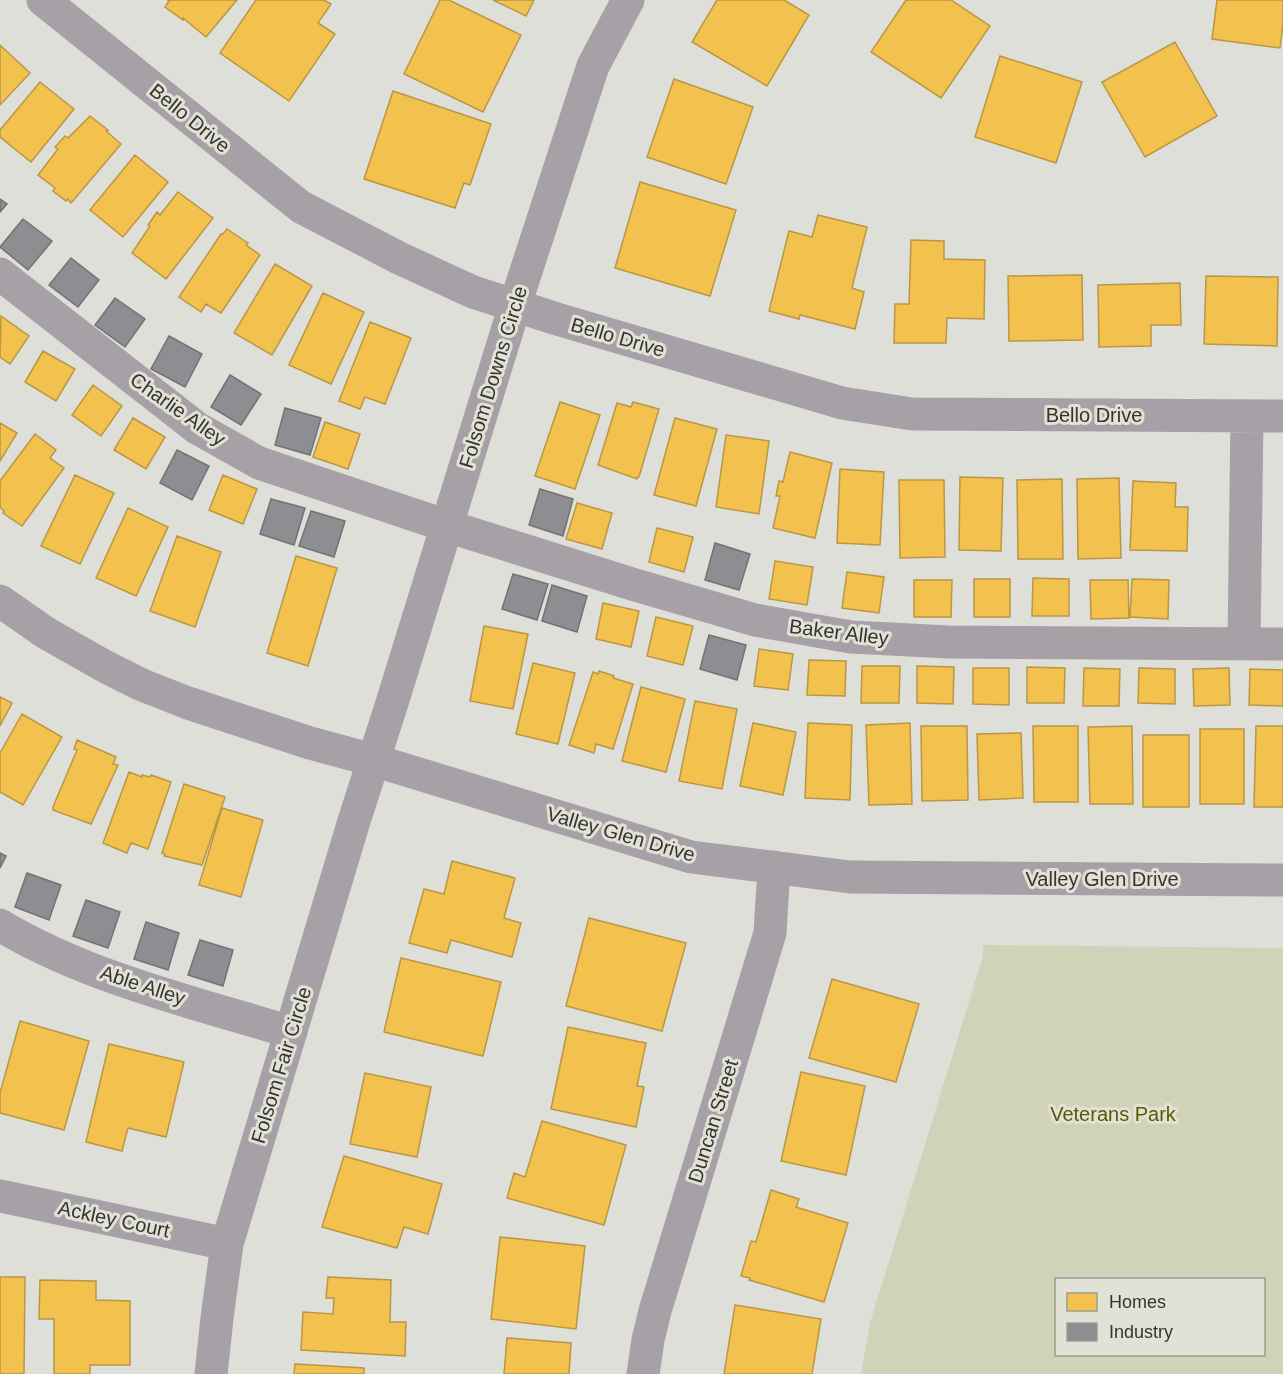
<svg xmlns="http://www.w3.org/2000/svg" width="1283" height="1374" viewBox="0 0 1283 1374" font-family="Helvetica,sans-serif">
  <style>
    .green { fill: #d1d3b9; fill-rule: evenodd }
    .homes { fill: #f2c14e; stroke: #b99745; stroke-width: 1.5 }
    .industry { fill: #8d8d92; stroke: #727375; stroke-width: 1.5 }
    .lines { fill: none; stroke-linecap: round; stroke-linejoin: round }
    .minor { stroke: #a7a0a7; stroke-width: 33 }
    .labels { text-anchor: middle; stroke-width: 6; stroke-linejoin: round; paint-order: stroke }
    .street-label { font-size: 20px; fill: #343530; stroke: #e1e2d5 }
    .park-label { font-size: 20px; fill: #5a5a03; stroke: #e1e2d5 }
  </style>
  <rect width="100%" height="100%" fill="#dedfd8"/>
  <path class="green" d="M983,945L1283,948V1374H861L870,1323L983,956ZM1056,1280H1264V1354H1056Z"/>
  <path class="homes" d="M167,0H237L206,37L183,18V20L165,7L169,1Z
    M256,0H324L331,4L318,23L335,34L289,101L220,53Z
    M440,0H449L521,35L483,112L404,74Z
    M493,0H534L526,16Z
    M717,0H784L809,15L767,86L692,42Z
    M906,0H951L990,26L941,98L871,52Z
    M1217,0H1283V24L1280,48L1212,39Z
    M1175,42L1217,116L1145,157L1102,82Z
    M0,45L30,73L0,105Z
    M1000,56L1082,82L1056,163L975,137Z
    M674,79L753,107L726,184L647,157Z
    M40,82L74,109L31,162L0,137V130Z
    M393,91L491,124L470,185L464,183L455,208L364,179Z
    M90,116L108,130L106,131L121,144L71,203L68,199L66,201L53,191L55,188L38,175L58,149L55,147L65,136L68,138Z
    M135,155L168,182L123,237L90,210Z
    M640,182L736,210L710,296L615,268Z
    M178,192L213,218L166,279L132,253L150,226L148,225L157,212L160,215Z
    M818,215L867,227L852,288L864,292L855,329L800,315L799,319L769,311L789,231L812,237Z
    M227,229L248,243L246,245L260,255L221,313L206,304L201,312L179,297L221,234H223Z
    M911,240L944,241V259L985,260L984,319L947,318L946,343H894L895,304H909Z
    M275,264L312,286L272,355L234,333Z
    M1082,275L1083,340L1009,341L1008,276Z
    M1206,276L1278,277L1277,346L1204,344Z
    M1180,283L1181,325H1151V346L1099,347L1098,285Z
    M323,293L364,312L331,384L289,365Z
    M1,316L29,336L10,364L0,357Z
    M370,322L411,338L385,404L365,397L360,409L339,401Z
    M43,351L75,369L56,401L25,382Z
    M93,385L122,406L101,436L72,415Z
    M560,402L600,415L575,489L535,476Z
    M633,402L659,409L639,477H637V479L598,465L617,403L631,407Z
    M133,418L165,437L146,469L114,450Z
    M675,418L717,429L696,506L654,495Z
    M325,422L360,434L348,469L313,457Z
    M0,423L17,433L0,461Z
    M35,434L56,450L50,458L64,468L22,526L3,513L4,511L0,507V481Z
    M726,435L769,441L759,514L716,507Z
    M790,452L832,463L815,538L773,528L780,496H776L779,481L783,482Z
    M840,469L884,472L880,545L837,543Z
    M75,475L114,493L80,564L41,546Z
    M223,475L257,489L243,524L209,510Z
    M960,477L1003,478L1001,551L959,550Z
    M1119,478L1121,558L1078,559L1077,479Z
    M1062,479L1063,559H1018L1017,480Z
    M899,480H944L945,557L900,558Z
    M1133,481L1176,483L1175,507H1188L1187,551L1130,550Z
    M577,503L612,513L602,549L566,539Z
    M128,508L168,527L136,596L96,578Z
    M657,528L693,537L684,572L649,562Z
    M177,536L221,552L195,627L150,611Z
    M296,556L337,568L308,666L267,653Z
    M775,561L813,567L807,605L769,599Z
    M847,572L884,577L879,613L842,608Z
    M1033,578L1069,579V616H1032Z
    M974,579H1010V617H974Z
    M1132,579L1169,580L1168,619L1130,617Z
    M914,580H952L951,617H914Z
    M1090,580H1128L1129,618L1091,619Z
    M603,603L639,611L631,647L596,639Z
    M656,617L693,626L683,665L647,656Z
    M484,626L528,634L513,709L470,701Z
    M759,649L793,654L788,690L754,686Z
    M809,660L846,661L845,696L807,695Z
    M533,663L575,673L558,744L516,734Z
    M862,666H900L899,703H861Z
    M917,666L954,667L953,704L917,703Z
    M1027,667L1065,668L1064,703H1027Z
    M973,668H1009V705L973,704Z
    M1084,668L1120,669L1119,706H1083Z
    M1139,668L1175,669V704L1138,703Z
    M1229,668L1230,705L1194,706L1193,669Z
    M1250,669L1283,670V706L1249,705Z
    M599,671L614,676L613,678L633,684L613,749L596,744L594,753L569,745L593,672L598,674Z
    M641,687L685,699L666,772L622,761Z
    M0,697L12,703L0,726Z
    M695,701L737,709L722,789L679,781Z
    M22,714L62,737L23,805L0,792V753Z
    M753,723L796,732L783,795L740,786Z
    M808,723L852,725L850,800L805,798Z
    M910,723L912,804L869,805L866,725Z
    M921,726H967L968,800L922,801Z
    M1033,726H1078V802H1034Z
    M1132,726L1133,804H1090L1088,727Z
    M1256,726H1283V807H1254Z
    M1200,729H1244V804H1200Z
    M1021,733L1023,798L979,800L977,734Z
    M1143,735H1189V807H1143Z
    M77,740L116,757L113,764L118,765L91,824L53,810V807L77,750L74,749Z
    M129,772L142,777V775L150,777L151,775L171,782L148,849L131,843L127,853L103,843Z
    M184,784L225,797L202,865L164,856L165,854L162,853Z
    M222,808L263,820L241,897L199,885Z
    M452,861L515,878L504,918L521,923L512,957L451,940L447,953L409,943L424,889L444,894Z
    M589,918L686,943L662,1031L566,1006Z
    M401,958L501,982L483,1056L384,1032Z
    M832,979L919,1004L896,1082L809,1058Z
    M20,1021L89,1041L64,1130L0,1113V1093Z
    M568,1027L646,1043L637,1086L644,1087L636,1127L551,1109Z
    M109,1044L184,1062L166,1137L128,1128L122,1151L86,1142Z
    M801,1072L865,1086L846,1175L781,1161Z
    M365,1073L431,1087L417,1157L350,1144Z
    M542,1121L626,1145L604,1225L507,1198L514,1173L525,1177Z
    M344,1156L442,1184L428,1234L404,1227L397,1248L322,1227Z
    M771,1190L799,1199L796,1207L848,1223L824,1302L749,1280L750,1278L741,1276L751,1241L756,1242Z
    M500,1237L585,1246L576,1329L491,1319Z
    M0,1277H25L24,1374H0Z
    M328,1277L391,1280L390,1322H406L405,1356L301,1350L303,1312L333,1314L334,1298H326Z
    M40,1280L96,1281V1300L130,1301V1365H90V1374H54V1319H39Z
    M735,1305L821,1319L812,1374H724Z
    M507,1338L571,1343L569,1374H504Z
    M295,1364L364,1368V1374H294Z"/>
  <path class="industry" d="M0,199L7,204L0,212Z
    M23,219L52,241L28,270L0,247Z
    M71,258L99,280L78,307L49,285Z
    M115,298L145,319L125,347L95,325Z
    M169,336L202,354L185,387L151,369Z
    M230,375L261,394L241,425L211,407Z
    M285,408L321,418L310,455L275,445Z
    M177,450L209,466L192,500L160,483Z
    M540,489L573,499L563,536L529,525Z
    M271,499L305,508L294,545L260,534Z
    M311,511L345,521L334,557L299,546Z
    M715,543L750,554L739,590L705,580Z
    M513,574L548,584L537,620L502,609Z
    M552,585L587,596L577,632L542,621Z
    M709,635L746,645L737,680L700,669Z
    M0,853L6,856L0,868Z
    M27,873L61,885L49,920L15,907Z
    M86,900L120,912L108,948L73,936Z
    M146,922L179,933L168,970L134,959Z
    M200,940L233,950L223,986L188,975Z"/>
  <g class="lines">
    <path class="minor" d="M43,0L301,207L399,258L473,292L557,319L842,403L912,414L1283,416
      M0,274L197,428L259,463L447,526L632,584L755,620L851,637L949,642L1283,644
      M0,601L46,633L106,667L142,685L188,703L310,743L373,760L691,857L850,877L1283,880
      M1244,644L1247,416
      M0,925C86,977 195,1003 291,1032
      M0,1196L227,1244
      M211,1374L217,1318L227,1244L354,821L392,703L515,305L593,66L628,0
      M643,1374L648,1340L655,1311L770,933L774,867"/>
  </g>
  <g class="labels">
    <g class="street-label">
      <text transform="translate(190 118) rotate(39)" y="7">Bello Drive</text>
      <text transform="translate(618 337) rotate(16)" y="7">Bello Drive</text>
      <text transform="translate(493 377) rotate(-73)" y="7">Folsom Downs Circle</text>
      <text transform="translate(178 409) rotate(35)" y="7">Charlie Alley</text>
      <text x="1094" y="422">Bello Drive</text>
      <text transform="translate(839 632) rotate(7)" y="7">Baker Alley</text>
      <text transform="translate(621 834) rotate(16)" y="7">Valley Glen Drive</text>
      <text x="1102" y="886">Valley Glen Drive</text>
      <text transform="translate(143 985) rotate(18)" y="7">Able Alley</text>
      <text transform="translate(281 1065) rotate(-73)" y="7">Folsom Fair Circle</text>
      <text transform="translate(713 1121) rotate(-73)" y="7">Duncan Street</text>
      <text transform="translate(114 1219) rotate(12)" y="7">Ackley Court</text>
    </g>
    <g class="park-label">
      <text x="1113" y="1121">Veterans Park</text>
    </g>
  </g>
  <rect x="1055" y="1278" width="210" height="78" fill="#e1e2d5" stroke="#9c9d93" stroke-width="1.5"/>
  <rect x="1067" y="1293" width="30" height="18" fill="#f2c14e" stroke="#9c9d93" stroke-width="1.5"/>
  <text x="1109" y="1308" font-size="18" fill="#343530">Homes</text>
  <rect x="1067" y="1323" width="30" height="18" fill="#8d8d92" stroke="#9c9d93" stroke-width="1.5"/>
  <text x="1109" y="1338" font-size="18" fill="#343530">Industry</text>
</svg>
